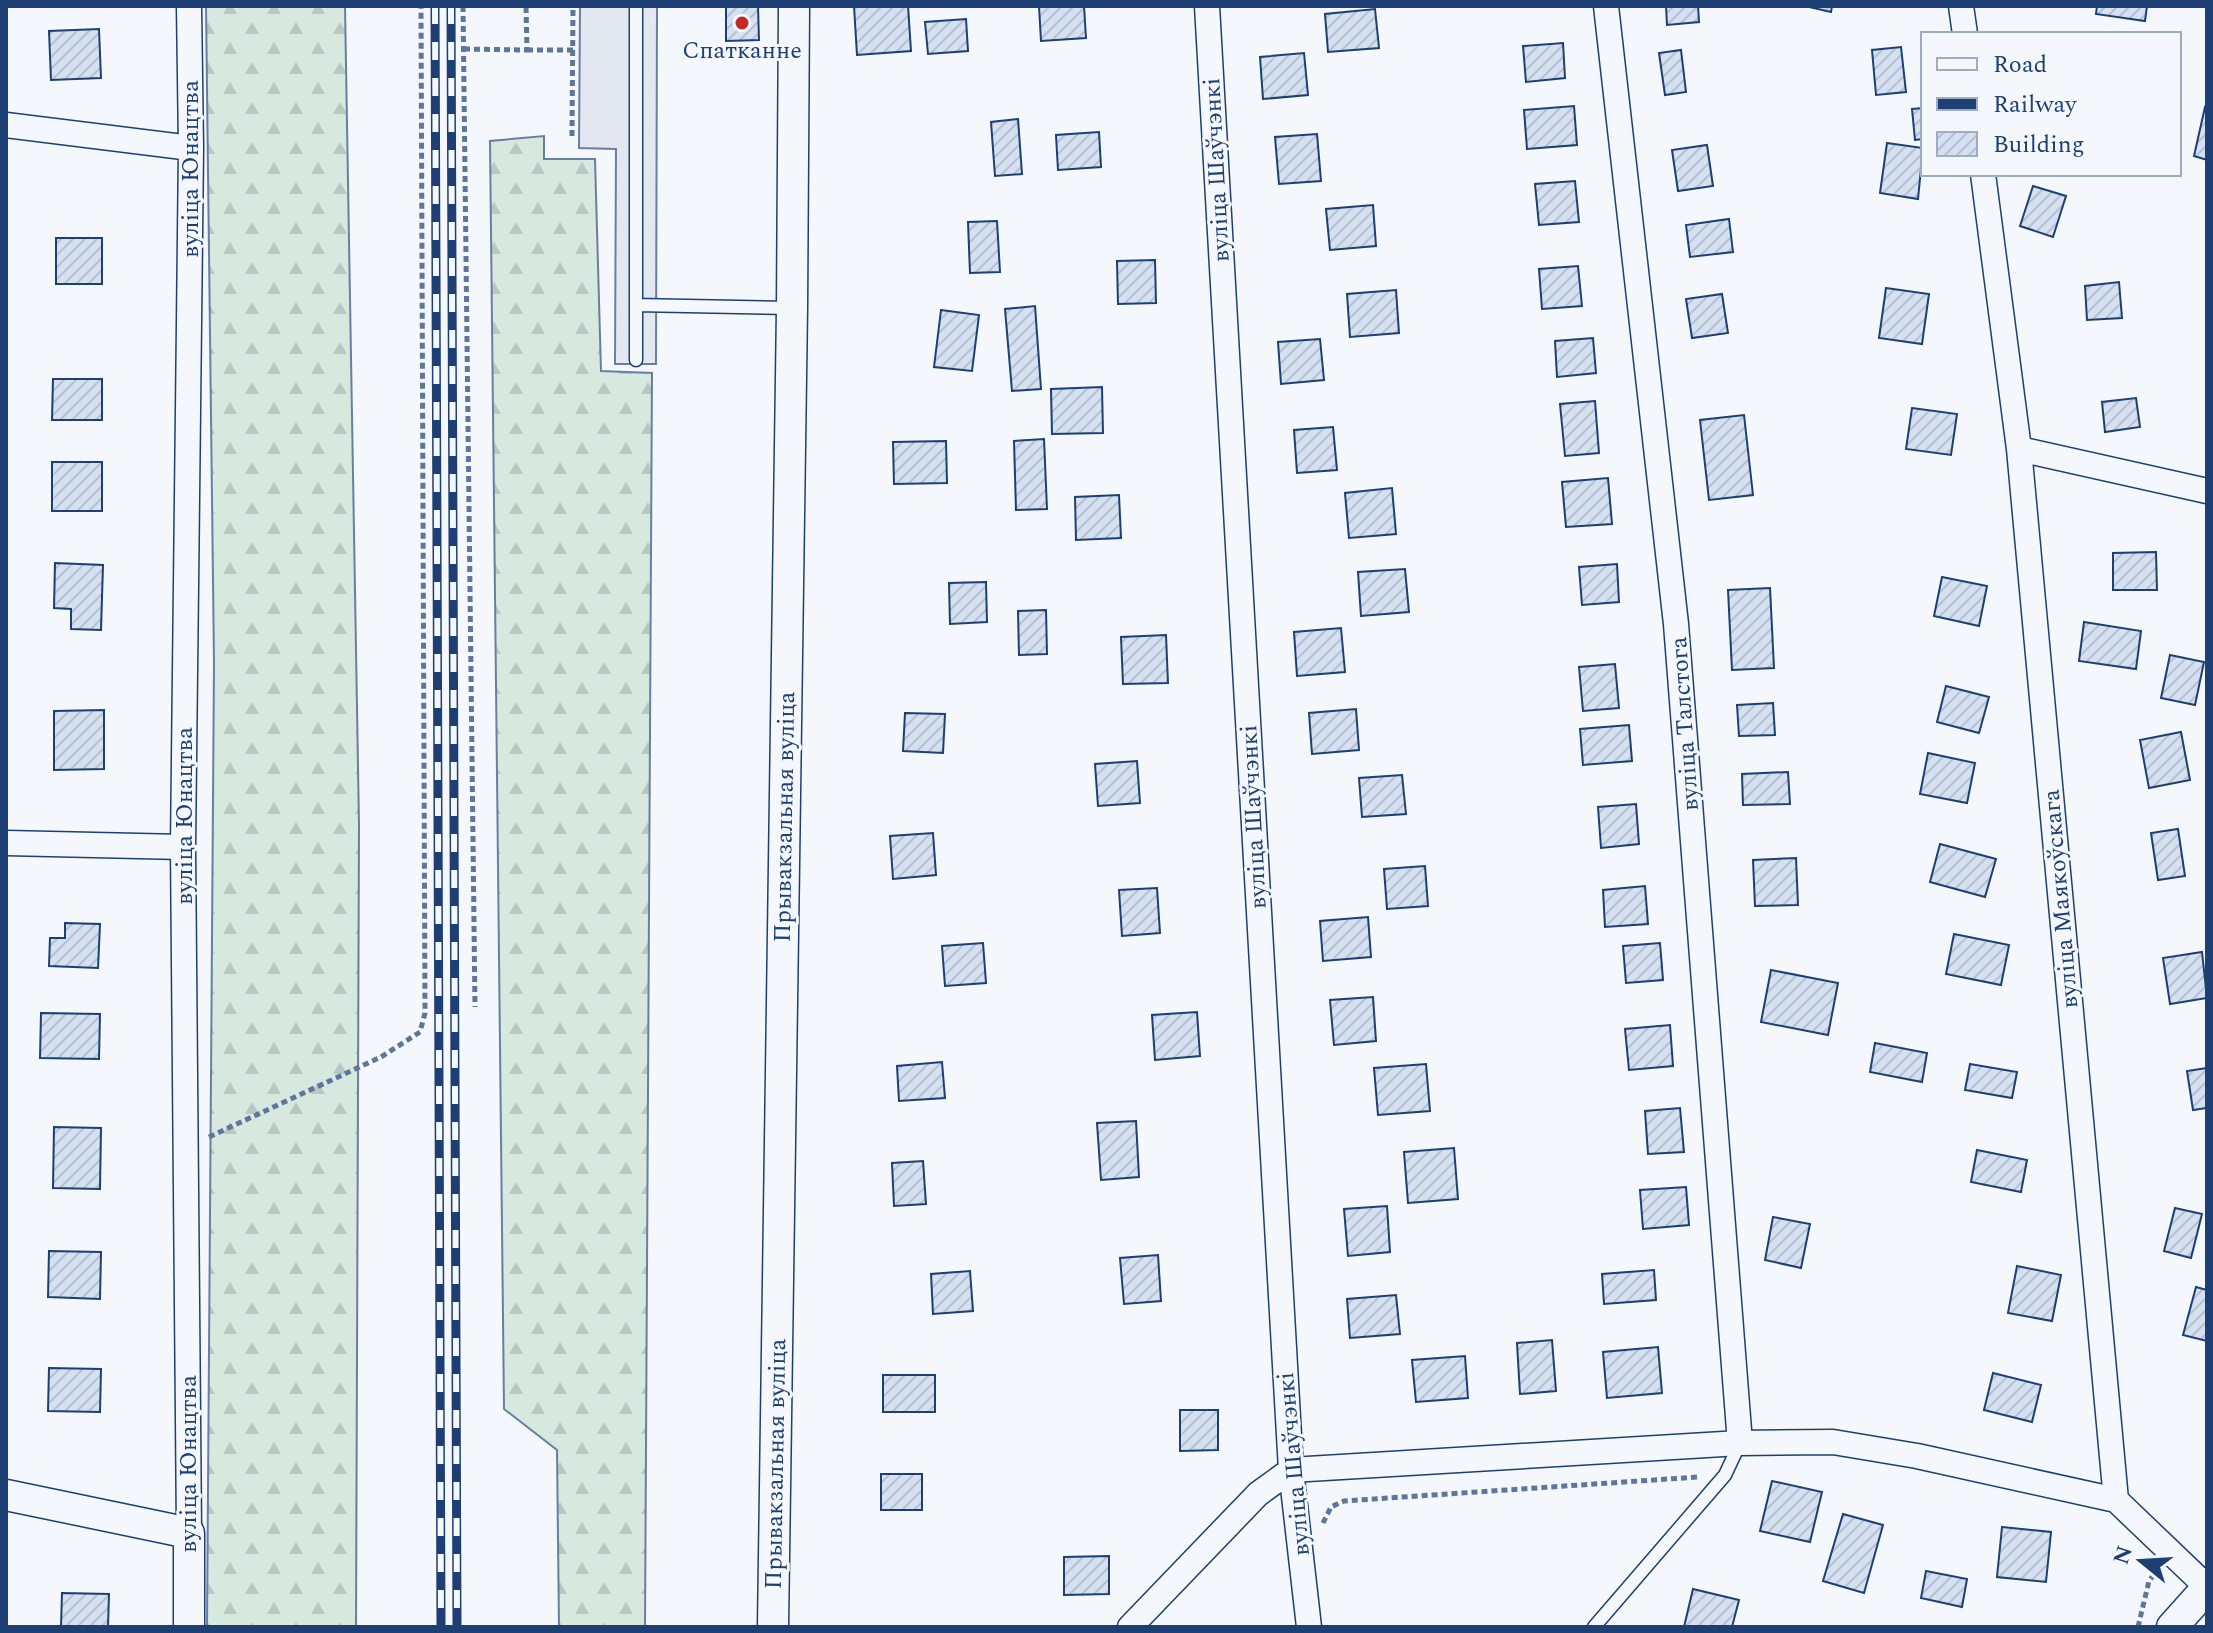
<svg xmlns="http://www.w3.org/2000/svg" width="2213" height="1633" viewBox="0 0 2213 1633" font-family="Spectral,serif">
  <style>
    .forest { fill: url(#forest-firs); stroke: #687fa3; stroke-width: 2 }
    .parking { fill: #e3e8f0; stroke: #687fa3; stroke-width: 2 }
    .building { fill: url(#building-hatch); stroke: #1d3f73; stroke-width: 2 }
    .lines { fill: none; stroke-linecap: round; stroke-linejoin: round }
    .service-casing { stroke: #1d3f73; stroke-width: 15 }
    .minor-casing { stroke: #1d3f73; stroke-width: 27 }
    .tertiary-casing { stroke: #1d3f73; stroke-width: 33 }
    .path { stroke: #5e769c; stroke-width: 5; stroke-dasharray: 6 4; stroke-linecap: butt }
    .service { stroke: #f4f7fb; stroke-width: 12 }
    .minor { stroke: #f4f7fb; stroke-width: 24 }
    .tertiary { stroke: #f4f7fb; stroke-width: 30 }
    .rail-casing { stroke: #1d3f73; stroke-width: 9 }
    .rail { stroke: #f4f7fb; stroke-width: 6; stroke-dasharray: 18; stroke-linecap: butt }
    .poi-dot { fill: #c62828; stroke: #f4f7fb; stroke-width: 3 }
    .labels { text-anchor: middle; stroke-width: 6; stroke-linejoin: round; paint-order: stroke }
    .poi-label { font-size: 24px; fill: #1d3f73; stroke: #f4f7fb }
    .street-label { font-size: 24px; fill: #1d3f73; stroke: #f4f7fb }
  </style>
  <defs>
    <pattern id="forest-firs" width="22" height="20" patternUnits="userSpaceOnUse" patternTransform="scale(2)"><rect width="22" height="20" fill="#d7e8df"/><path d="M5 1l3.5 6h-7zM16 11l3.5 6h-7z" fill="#b8c8c3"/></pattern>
    <pattern id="building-hatch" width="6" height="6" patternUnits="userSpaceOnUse" patternTransform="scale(2)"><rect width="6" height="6" fill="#d5e0f0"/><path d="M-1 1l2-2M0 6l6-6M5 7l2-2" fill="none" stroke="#b6c1d1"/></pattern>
  </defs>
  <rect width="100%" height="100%" fill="#f4f7fb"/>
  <path class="forest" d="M206,6H345L359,825L356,1627H207L214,663Z
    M544,136V159H595L601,371L652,373L645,1627H559L557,1450L504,1409L490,141Z"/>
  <path class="parking" d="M580,6H657L656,364H615L616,149L579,148Z"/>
  <path class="building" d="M726,6H758L759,40L726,41Z
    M854,6H908L911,51L857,55Z
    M1039,6H1084L1086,38L1041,41Z
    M1666,6H1698L1699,22L1667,25Z
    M1805,6H1832L1831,12Z
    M2097,6H2147L2145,21L2096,14Z
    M1375,9L1379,48L1328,52L1325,14Z
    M966,19L968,51L928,54L925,22Z
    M99,29L101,78L51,80L49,31Z
    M1563,43L1565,78L1526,82L1523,46Z
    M1901,47L1906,92L1876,95L1872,50Z
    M1681,50L1686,92L1665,95L1659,53Z
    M1304,53L1308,95L1263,99L1260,57Z
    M1574,106L1577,145L1527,149L1524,110Z
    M2205,107L2207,108V160L2194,156Z
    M1923,108V139L1915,140L1912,109Z
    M1018,119L1022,174L995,176L991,122Z
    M1099,132L1101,167L1058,170L1056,135Z
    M1317,134L1321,181L1279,184L1275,137Z
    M1887,143L1923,148L1918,199L1880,193Z
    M1707,145L1713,186L1678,191L1672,150Z
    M1575,181L1579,222L1539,225L1535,184Z
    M2033,186L2066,196L2053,237L2020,226Z
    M1373,205L1376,246L1330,250L1326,209Z
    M1729,219L1733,252L1690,257L1686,225Z
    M997,221L1000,272L970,273L968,222Z
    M56,238H102V284H56Z
    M1155,260L1156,303L1118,304L1117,261Z
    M1578,266L1582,306L1542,309L1539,269Z
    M2119,282L2122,318L2087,320L2085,286Z
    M1886,288L1929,294L1922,344L1879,338Z
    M1396,290L1399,333L1350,337L1347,294Z
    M1722,294L1728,333L1692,338L1686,299Z
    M1035,306L1041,389L1012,391L1005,309Z
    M941,310L979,315L972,371L934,367Z
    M1593,338L1596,373L1557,377L1555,341Z
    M1320,339L1324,380L1281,384L1278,342Z
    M53,379H102V420H52Z
    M1102,387L1103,433L1052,434L1051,389Z
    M2136,398L2140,427L2105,432L2102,402Z
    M1595,401L1599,453L1565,456L1560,404Z
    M1912,408L1957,414L1951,455L1906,449Z
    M1744,415L1753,495L1709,500L1700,420Z
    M1333,427L1337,470L1297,473L1294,430Z
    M1044,439L1047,509L1016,510L1014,441Z
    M946,441L947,483L894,484L893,442Z
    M52,462H102V511H52Z
    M1608,478L1612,524L1566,527L1562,482Z
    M1392,488L1396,534L1349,538L1345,493Z
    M1119,495L1121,538L1076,540L1075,497Z
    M2156,552L2157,590H2113V553Z
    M55,563L103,565L101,630L71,629V609L54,608Z
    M1617,564L1619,602L1582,605L1579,567Z
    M1405,569L1409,612L1361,616L1358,572Z
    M1942,577L1987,586L1979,626L1934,616Z
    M986,582L987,622L950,624L949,583Z
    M1770,588L1774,668L1732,670L1728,590Z
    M1046,610L1047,654L1019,655L1018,611Z
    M2084,622L2141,631L2136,669L2079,661Z
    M1341,628L1345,672L1297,676L1294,632Z
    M1166,635L1168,683L1123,684L1121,637Z
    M2170,655L2204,662L2195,705L2161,698Z
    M1615,664L1619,708L1583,711L1579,667Z
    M1946,686L1989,697L1979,733L1937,722Z
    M1773,703L1775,735L1739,736L1737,705Z
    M1356,709L1359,750L1312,754L1309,713Z
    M104,710V769L54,770V711Z
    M905,713L945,714L943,753L903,751Z
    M1629,725L1632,761L1583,765L1580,729Z
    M2181,732L2190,780L2149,788L2140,740Z
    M1928,753L1975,763L1967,803L1920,794Z
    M1137,761L1140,803L1098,806L1095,764Z
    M1788,772L1790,804L1743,805L1742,774Z
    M1402,775L1406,814L1362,817L1359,778Z
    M1636,804L1639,844L1601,848L1598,807Z
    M2178,829L2185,876L2158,880L2151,833Z
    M933,833L936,875L893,879L890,836Z
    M1940,844L1996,859L1985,897L1930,882Z
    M1796,858L1798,905L1755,906L1753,860Z
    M1425,866L1428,906L1387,909L1384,869Z
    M1645,886L1648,924L1605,927L1603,890Z
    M1157,888L1160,933L1122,936L1119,890Z
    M1368,917L1371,957L1323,961L1320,921Z
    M65,923L100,924L98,968L49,966L50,938H65Z
    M1954,934L2009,945L2001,985L1946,974Z
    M983,943L986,983L945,986L942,946Z
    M1660,943L1663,980L1626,983L1623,946Z
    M2202,952L2207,998L2170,1004L2163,958Z
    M1771,970L1838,983L1828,1035L1761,1022Z
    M1373,997L1376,1041L1334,1045L1330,1000Z
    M1197,1012L1200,1056L1155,1060L1152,1015Z
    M41,1013L100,1014L99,1059L40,1058Z
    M1670,1025L1673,1066L1629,1070L1625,1029Z
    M1875,1043L1927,1053L1922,1082L1870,1072Z
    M942,1062L945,1098L899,1101L897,1066Z
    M1426,1064L1430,1111L1378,1115L1374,1068Z
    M1970,1064L2017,1072L2012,1098L1965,1090Z
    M2207,1068V1108L2193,1110L2187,1071Z
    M1680,1108L1684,1152L1648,1154L1645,1111Z
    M1136,1121L1139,1177L1101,1180L1097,1123Z
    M54,1127L101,1128L100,1189L53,1188Z
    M1454,1148L1458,1199L1408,1203L1404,1152Z
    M1977,1150L2027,1160L2021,1192L1971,1182Z
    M923,1161L926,1204L894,1206L892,1163Z
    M1686,1187L1689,1225L1643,1229L1640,1190Z
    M1387,1206L1390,1252L1348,1256L1344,1209Z
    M2175,1208L2202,1214L2191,1258L2164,1251Z
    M1773,1217L1810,1224L1801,1268L1765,1260Z
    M49,1251L101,1252L100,1299L48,1297Z
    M1158,1255L1161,1301L1124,1304L1120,1258Z
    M2017,1266L2061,1275L2052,1321L2008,1313Z
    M1654,1270L1656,1300L1604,1304L1602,1274Z
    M970,1271L973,1311L933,1314L931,1274Z
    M2196,1287L2207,1290V1341L2183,1335Z
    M1396,1295L1400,1334L1350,1338L1347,1299Z
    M1552,1340L1556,1391L1520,1394L1517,1343Z
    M1658,1347L1662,1393L1607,1398L1603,1352Z
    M1465,1356L1468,1398L1416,1402L1412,1360Z
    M49,1368L101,1369L100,1412L48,1411Z
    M1993,1373L2041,1385L2032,1422L1984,1410Z
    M883,1375H935V1412H883Z
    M1180,1410H1218V1450L1180,1451Z
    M881,1474H922V1510H881Z
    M1772,1481L1822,1492L1810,1542L1760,1531Z
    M1843,1514L1883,1525L1864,1593L1823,1581Z
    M2002,1527L2051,1532L2046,1582L1997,1577Z
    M1109,1556V1594L1064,1595V1557Z
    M1926,1571L1967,1579L1962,1607L1921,1598Z
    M1693,1589L1739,1600L1732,1627H1684Z
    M62,1593L109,1594L108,1627H61Z"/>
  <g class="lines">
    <g class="service-casing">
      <path id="service" d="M636,6V360
        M636,305L792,308
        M1594,1627L1725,1475L1740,1443"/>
    </g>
    <g class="minor-casing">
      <path id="minor" d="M1207,6L1291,1470L1309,1627
        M1606,6L1676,624L1740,1443
        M1961,6L1965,34
        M6,125L191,148
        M1983,174L2019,449L2116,1500L2207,1587
        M2019,449L2207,491
        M6,843L183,847
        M189,1533L183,847L191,148L189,6
        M1130,1627L1258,1494L1291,1470L1740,1443L1833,1442L1917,1456L2116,1500"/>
    </g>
    <g class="tertiary-casing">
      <path id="tertiary" d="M6,1495L189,1533V1627
        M773,1627L792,308L794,6
        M2172,1627L2207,1588"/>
    </g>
    <path class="path" d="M463,6L475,1007
      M464,49L527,50L526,6
      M527,50H573
      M572,136L573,6
      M209,1137L381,1057L420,1032L425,1013L421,6
      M1323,1523L1331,1507L1344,1501L1698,1477
      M2138,1627L2149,1581L2156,1572"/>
    <use href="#service" class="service"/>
    <use href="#minor" class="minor"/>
    <use href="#tertiary" class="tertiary"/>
    <g class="rail-casing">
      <path id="rail" d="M435,6L441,1627
        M451,6L457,1627"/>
    </g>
    <use href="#rail" class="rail"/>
  </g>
  <circle class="poi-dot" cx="742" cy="23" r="8"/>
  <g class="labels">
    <g class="poi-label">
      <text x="742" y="58">Спатканне</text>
    </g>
    <g class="street-label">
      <text transform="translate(190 169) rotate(-90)" y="8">вуліца Юнацтва</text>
      <text transform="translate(1216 170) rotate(-93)" y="8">вуліца Шаўчэнкі</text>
      <text transform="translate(1684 724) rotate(-94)" y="8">вуліца Талстога</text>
      <text transform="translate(184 816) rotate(-90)" y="8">вуліца Юнацтва</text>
      <text transform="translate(784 817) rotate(-89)" y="8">Прывакзальная вуліца</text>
      <text transform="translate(1253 817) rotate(-93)" y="8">вуліца Шаўчэнкі</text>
      <text transform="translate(2060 899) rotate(-95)" y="8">вуліца Маякоўскага</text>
      <text transform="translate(188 1464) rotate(-90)" y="8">вуліца Юнацтва</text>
      <text transform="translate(775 1464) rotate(-89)" y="8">Прывакзальная вуліца</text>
      <text transform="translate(1293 1464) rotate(-95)" y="8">вуліца Шаўчэнкі</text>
    </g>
  </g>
  <rect width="2213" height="1633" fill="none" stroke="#1d3f73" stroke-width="16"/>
  <rect x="1921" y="32" width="260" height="144" fill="#f4f7fb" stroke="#9eadc5" stroke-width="2"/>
  <rect x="1937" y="58" width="40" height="12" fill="#f4f7fb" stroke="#9eadc5" stroke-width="2"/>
  <text x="1993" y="72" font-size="24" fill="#1d3f73">Road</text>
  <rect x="1937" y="98" width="40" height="12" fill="#1d3f73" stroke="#9eadc5" stroke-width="2"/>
  <text x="1993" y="112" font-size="24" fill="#1d3f73">Railway</text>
  <rect x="1937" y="132" width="40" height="24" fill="url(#building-hatch)" stroke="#9eadc5" stroke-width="2"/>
  <text x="1993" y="152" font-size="24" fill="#1d3f73">Building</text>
  <g transform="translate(2141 1561) rotate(288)" stroke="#f4f7fb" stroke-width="6" paint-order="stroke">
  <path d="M0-6L14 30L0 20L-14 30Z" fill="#1d3f73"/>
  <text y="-12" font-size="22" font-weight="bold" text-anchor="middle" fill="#1d3f73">N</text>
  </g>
</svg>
